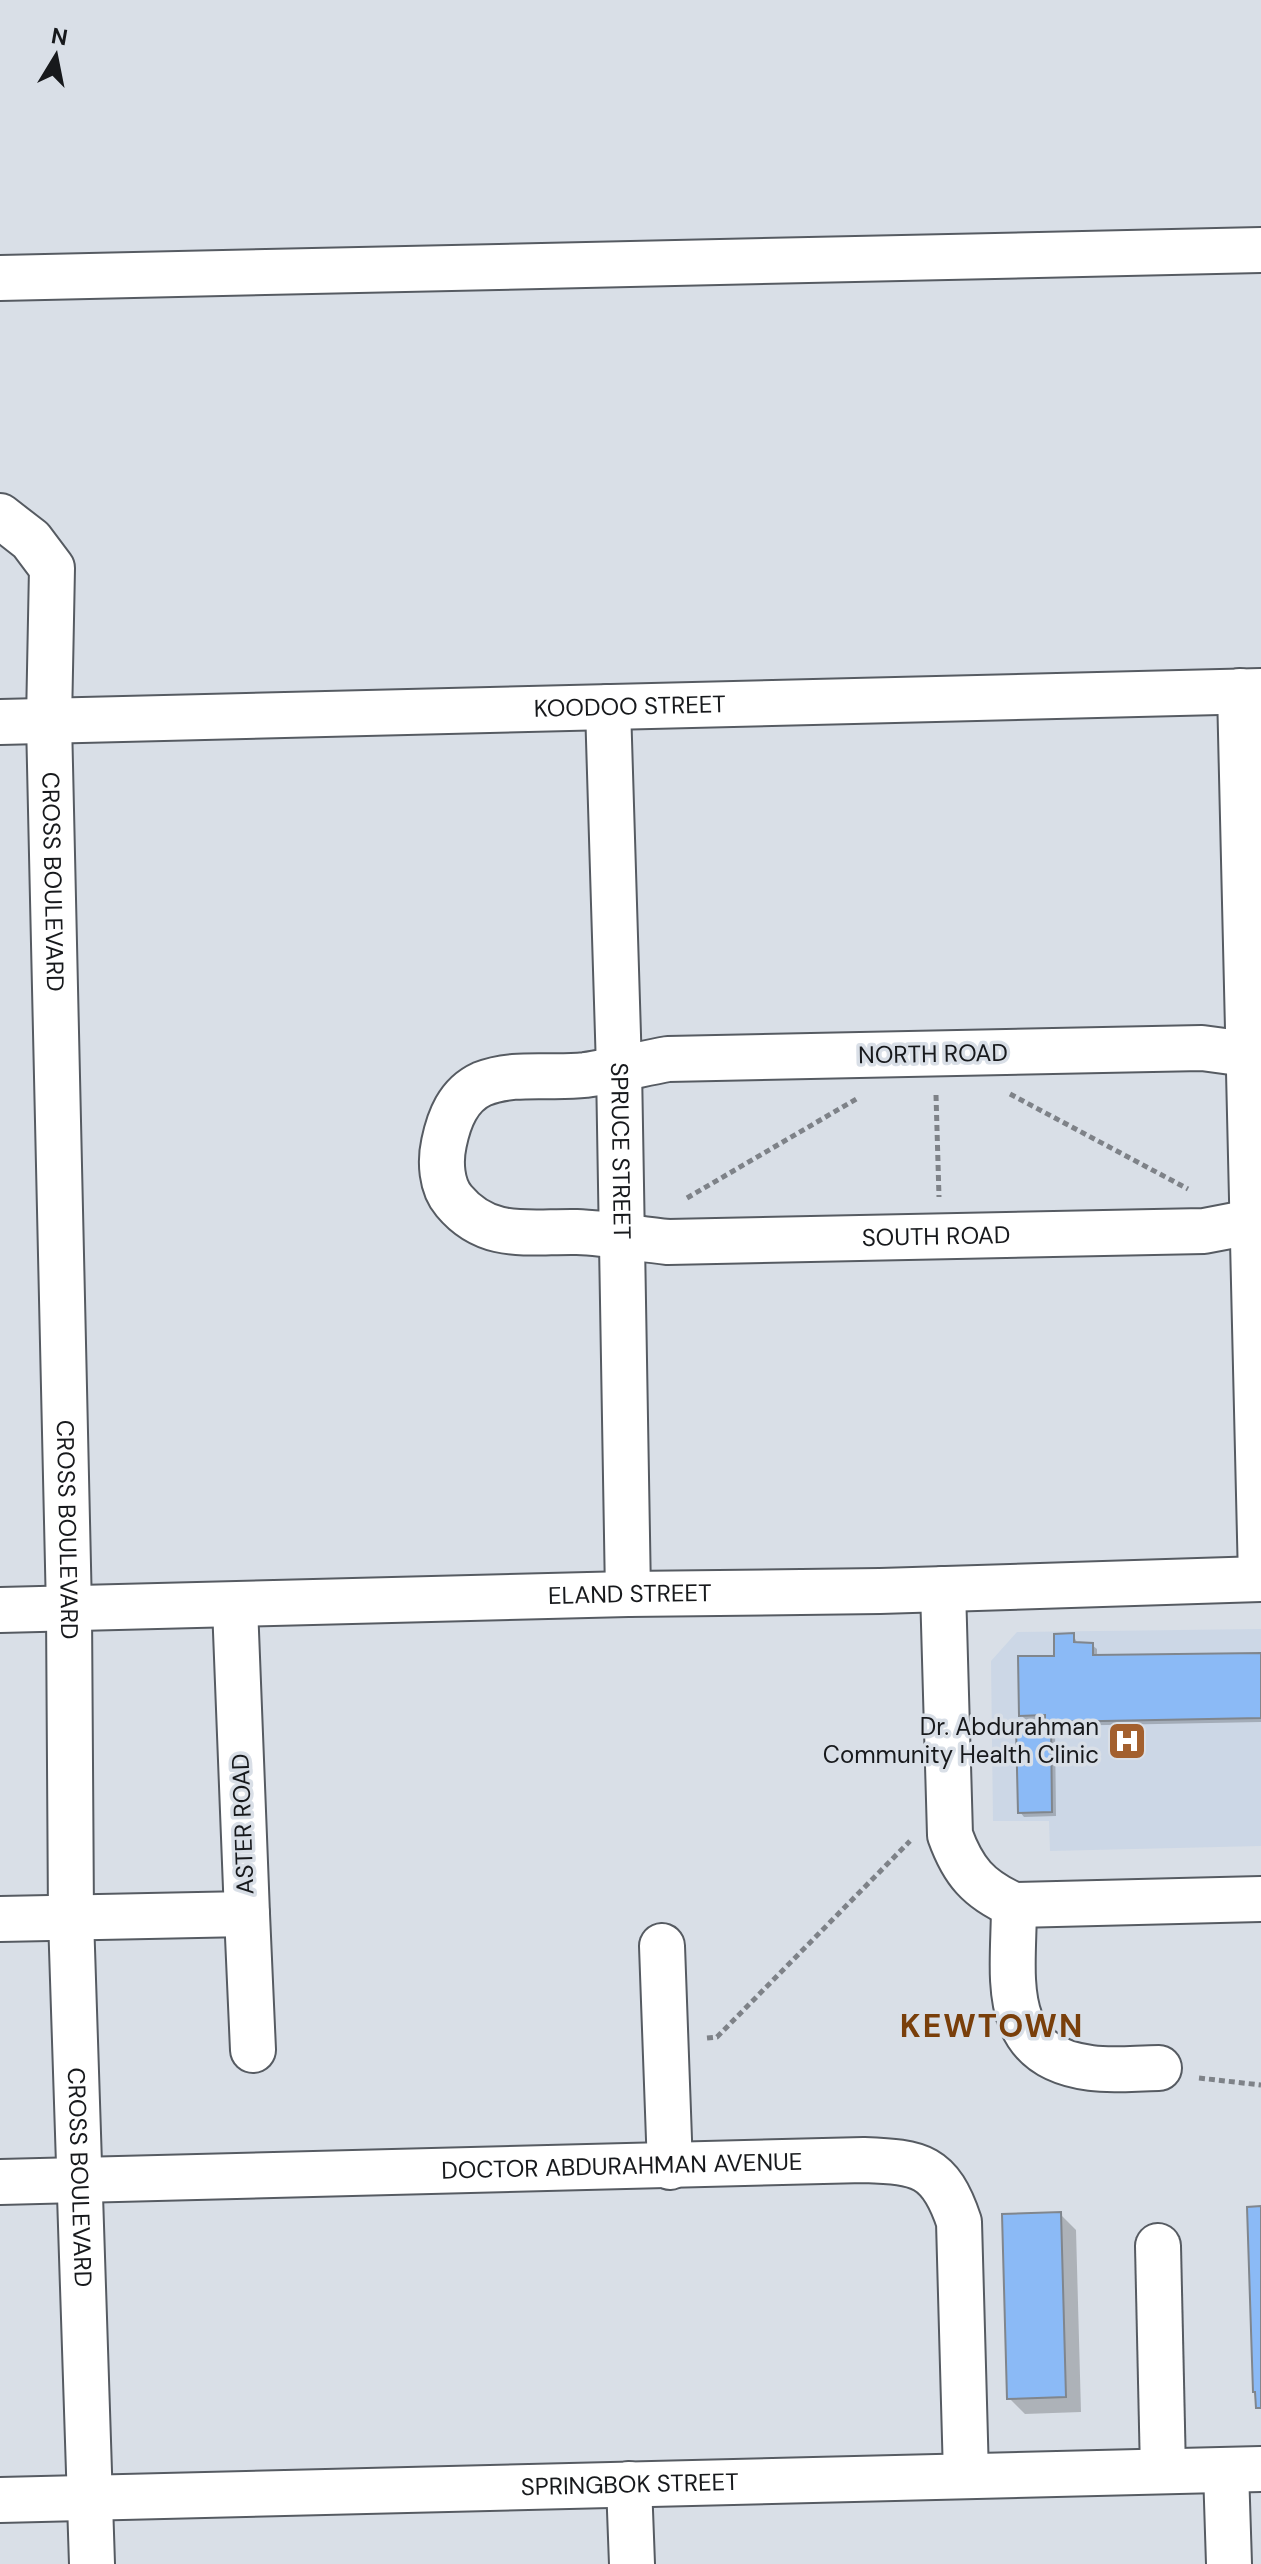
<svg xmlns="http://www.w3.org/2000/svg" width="1261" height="2564" viewBox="0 0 1261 2564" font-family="'DM Sans',sans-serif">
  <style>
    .built { fill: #ccd7e6 }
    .shadow { fill: #0003 }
    .building { fill: #8bbaf6; stroke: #80868d; stroke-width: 2 }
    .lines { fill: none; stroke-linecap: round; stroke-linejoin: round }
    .minor-casing { stroke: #565b62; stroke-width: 48 }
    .path { stroke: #7e8288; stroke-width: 5; stroke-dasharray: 6 4; stroke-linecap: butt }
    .minor { stroke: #fff; stroke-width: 44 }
    .labels { text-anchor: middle; stroke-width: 7; stroke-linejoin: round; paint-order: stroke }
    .street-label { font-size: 24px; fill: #17191c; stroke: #d9dfe7 }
    .poi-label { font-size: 24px; fill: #17191c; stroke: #d9dfe7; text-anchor: end }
    .district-label { font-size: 32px; font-weight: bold; letter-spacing: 2px; fill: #793f0b; stroke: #d9dfe7 }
  </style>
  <rect width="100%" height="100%" fill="#d9dfe7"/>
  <path class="built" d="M1261,1629V1846L1050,1851L1049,1821H993L991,1661L1017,1632Z"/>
  <path class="shadow" d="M1073,1635L1078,1644L1092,1645L1097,1649V1657L1261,1655V1722L1055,1726L1056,1816L1024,1817L1020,1812L1047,1727V1719L1026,1720L1021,1715Z
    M1060,2214L1076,2230L1081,2412L1025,2414L1009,2398Z"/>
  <path class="building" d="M1074,1633V1642L1093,1643V1655L1261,1653V1718L1051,1722L1052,1812L1018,1813L1016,1726L1045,1725V1715L1019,1716L1018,1656H1054V1634Z
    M1261,2206V2408H1256L1255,2392H1253L1247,2207Z
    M1061,2212L1066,2397L1007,2399L1002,2214Z"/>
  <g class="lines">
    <g class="minor-casing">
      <g id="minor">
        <path d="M0,278L1261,250"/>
        <path id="s1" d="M0,516L31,540L52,568L49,721L69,1610L71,1918L92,2564"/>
        <path d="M1240,691L1261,1579"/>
        <path id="s2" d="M608,707L619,1068L628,1594"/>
        <path id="s3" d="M0,722L1261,691"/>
        <path id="s4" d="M1261,1056L1202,1048L668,1059C641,1064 613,1071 585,1075C551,1079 514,1071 482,1084C458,1095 449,1119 444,1143C440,1161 441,1186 454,1201C488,1242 530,1231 577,1232C607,1233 638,1239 668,1242L1204,1231L1261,1220"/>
        <path d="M943,1589L950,1835C963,1871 978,1889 1014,1905L1261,1899"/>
        <path id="s5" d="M0,1610L628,1594L880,1591L1261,1579"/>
        <path d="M1014,1905C1014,1976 996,2056 1091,2068C1113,2071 1137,2068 1159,2068"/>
        <path d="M247,1914L253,2050"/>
        <path d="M0,1919L247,1914L235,1606"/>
        <path d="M662,1946L670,2167"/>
        <path id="s6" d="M0,2182L864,2160C920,2162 940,2165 959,2222L966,2475"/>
        <path d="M1158,2246L1163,2471"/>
        <path d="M1226,2470L1229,2564"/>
        <path d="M629,2484L632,2564"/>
        <path id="s7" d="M0,2500L1261,2469"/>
      </g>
    </g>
    <path class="path" d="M1010,1094L1188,1189
      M936,1095L939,1197
      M687,1198L858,1098
      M707,2038L717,2037L910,1841
      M1199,2078L1261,2085"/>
    <use href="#minor" class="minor"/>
  </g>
  <defs>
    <g id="hospital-square" transform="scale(2)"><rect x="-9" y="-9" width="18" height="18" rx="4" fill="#a3602e" stroke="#d9dfe7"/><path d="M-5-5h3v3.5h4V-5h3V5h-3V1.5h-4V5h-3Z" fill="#fff"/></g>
  </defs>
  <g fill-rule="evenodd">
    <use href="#hospital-square" x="1127" y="1741"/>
  </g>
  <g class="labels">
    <g class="street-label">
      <text dy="8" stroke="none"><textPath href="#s3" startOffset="630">KOODOO STREET</textPath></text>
      <text dy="8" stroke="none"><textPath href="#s1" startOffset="388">CROSS BOULEVARD</textPath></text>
      <text transform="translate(933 1054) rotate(-1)" y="8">NORTH ROAD</text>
      <text dy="8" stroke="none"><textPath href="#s2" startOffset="444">SPRUCE STREET</textPath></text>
      <text dy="8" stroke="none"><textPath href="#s4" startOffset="1408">SOUTH ROAD</textPath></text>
      <text dy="8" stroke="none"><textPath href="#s1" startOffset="1036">CROSS BOULEVARD</textPath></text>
      <text dy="8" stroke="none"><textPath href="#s5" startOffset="630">ELAND STREET</textPath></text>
      <text transform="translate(243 1824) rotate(-92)" y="8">ASTER ROAD</text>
      <text dy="8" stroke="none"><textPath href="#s6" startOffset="622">DOCTOR ABDURAHMAN AVENUE</textPath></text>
      <text dy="8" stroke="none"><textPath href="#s1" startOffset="1684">CROSS BOULEVARD</textPath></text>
      <text dy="8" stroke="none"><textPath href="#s7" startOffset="630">SPRINGBOK STREET</textPath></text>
    </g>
    <g class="poi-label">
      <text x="1099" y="1735">Dr. Abdurahman<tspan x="1099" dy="28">Community Health Clinic</tspan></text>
    </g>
    <g class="district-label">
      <text x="992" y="2037">KEWTOWN</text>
    </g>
  </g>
  <g transform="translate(56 56) rotate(10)" stroke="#d9dfe7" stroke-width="6" paint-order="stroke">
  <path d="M0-6L14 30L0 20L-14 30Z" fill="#17191c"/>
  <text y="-12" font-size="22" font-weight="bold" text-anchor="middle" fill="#17191c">N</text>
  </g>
</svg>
